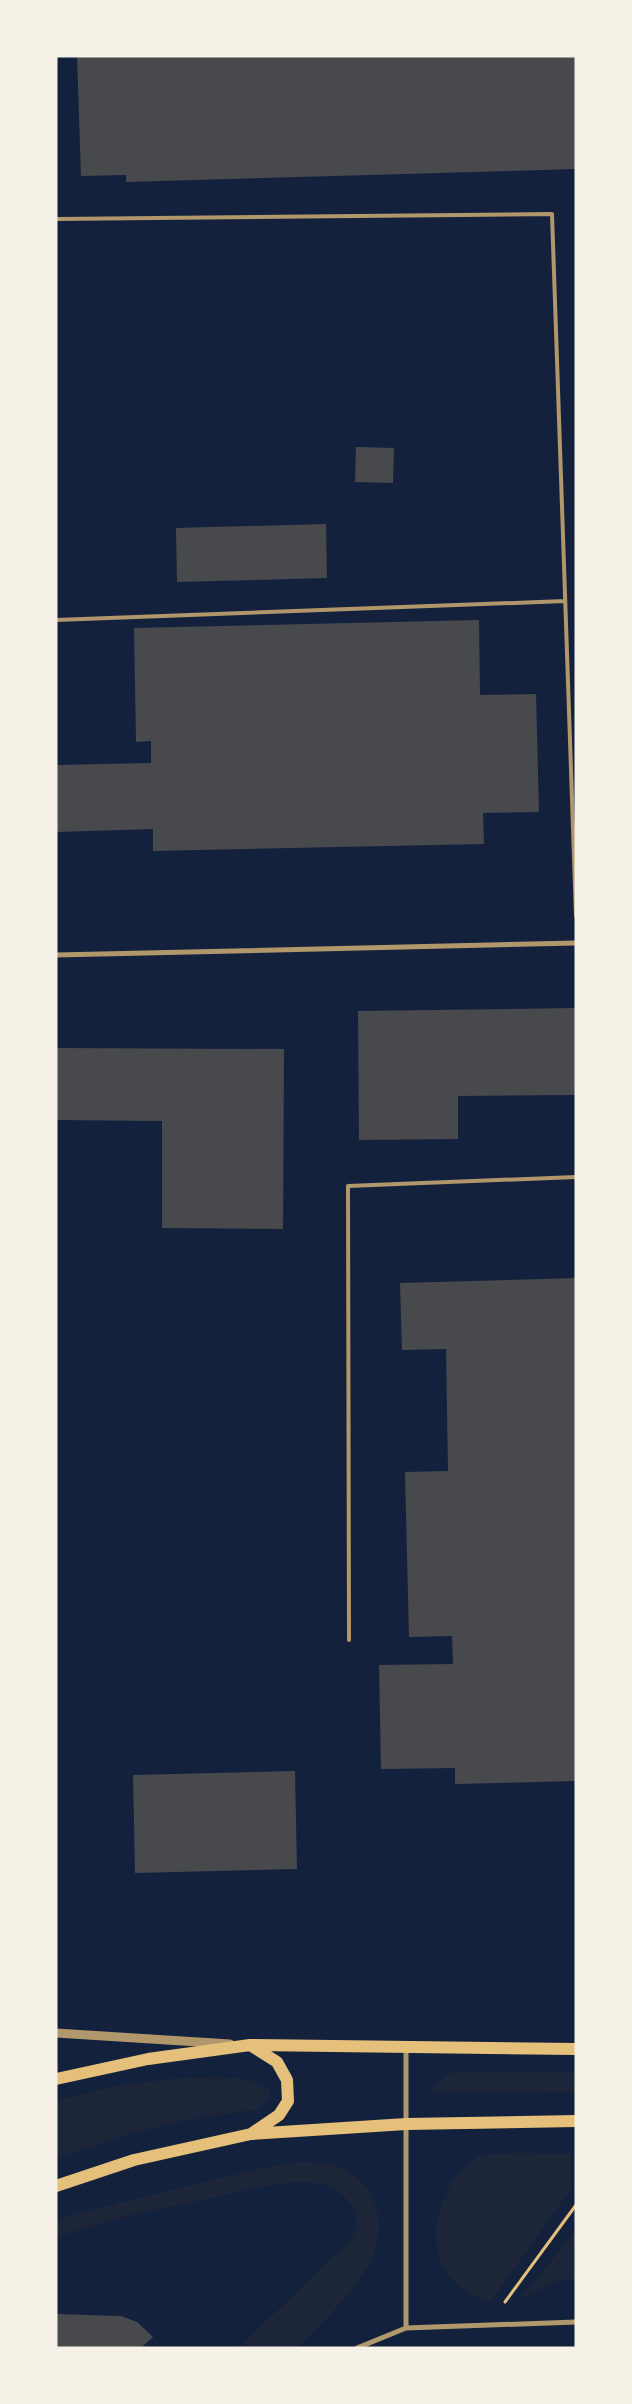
<svg xmlns="http://www.w3.org/2000/svg" width="632" height="2404" viewBox="0 0 632 2404" font-family="Arial,sans-serif">
  <style>
    .green { fill: #1d2539 }
    .building { fill: #48494c }
    .lines { fill: none; stroke-linecap: round; stroke-linejoin: round }
    .path { stroke: #e5c07b; stroke-width: 3 }
    .service { stroke: #b1986c; stroke-width: 4 }
    .minor { stroke: #b1986c; stroke-width: 5 }
    .tertiary { stroke: #b1986c; stroke-width: 9 }
    .primary { stroke: #e5c07b; stroke-width: 12 }
  </style>
  <rect width="100%" height="100%" fill="#14213d"/>
  <path class="green" d="M456,2072H576V2092L432,2093C434,2081 445,2077 456,2072Z
    M180,2078C208,2078 246,2072 269,2090C269,2103 263,2106 252,2110L182,2121L130,2134L56,2158V2101L121,2085Z
    M571,2154V2189L490,2302C471,2296 456,2288 445,2270C424,2236 444,2173 479,2156C490,2151 555,2154 571,2154Z
    M302,2161C316,2163 331,2163 343,2169C384,2189 387,2235 365,2271C347,2299 321,2324 297,2348H238L352,2239C358,2225 359,2217 351,2204C343,2193 332,2186 320,2184C290,2178 255,2189 226,2195C169,2207 111,2217 56,2238V2221L81,2212L262,2168Z
    M576,2231V2279L559,2280L520,2299Z"/>
  <path class="building" d="M77,56H576V169L126,182V175L81,176Z
    M356,447L394,448L393,483L355,482Z
    M326,524L327,578L177,582L176,528Z
    M479,620L480,695L536,694L539,812L483,813L484,844L153,851V829L56,832V765L151,763V741L136,742L134,628Z
    M576,1008V1095L458,1096V1139L359,1140L358,1011Z
    M56,1048L284,1049L283,1229L162,1228V1121L56,1120Z
    M576,1278V1781L455,1784V1768L381,1769L379,1665L453,1664L452,1636L409,1637L405,1472L448,1471L446,1349L402,1350L400,1283Z
    M295,1771L297,1869L135,1873L133,1775Z
    M56,2314L121,2316L137,2322L153,2337L141,2348H56Z"/>
  <g class="lines">
    <path class="path" d="M505,2302L576,2205"/>
    <path class="service" d="M56,219L552,214L576,916
      M56,620L565,601
      M349,1640L348,1186L576,1177"/>
    <path class="minor" d="M56,955L576,943
      M406,2328V2047
      M357,2348L406,2328L576,2322"/>
    <path class="tertiary" d="M56,2033L230,2044"/>
    <path class="primary" d="M250,2045L277,2062L287,2080L288,2101L279,2115L251,2134
      M56,2079L148,2059L250,2045L576,2049
      M56,2186L134,2160L251,2134L406,2124L576,2121"/>
  </g>
  <rect width="632" height="2404" fill="none" stroke="#f6f1e7" stroke-width="115"/>
</svg>
